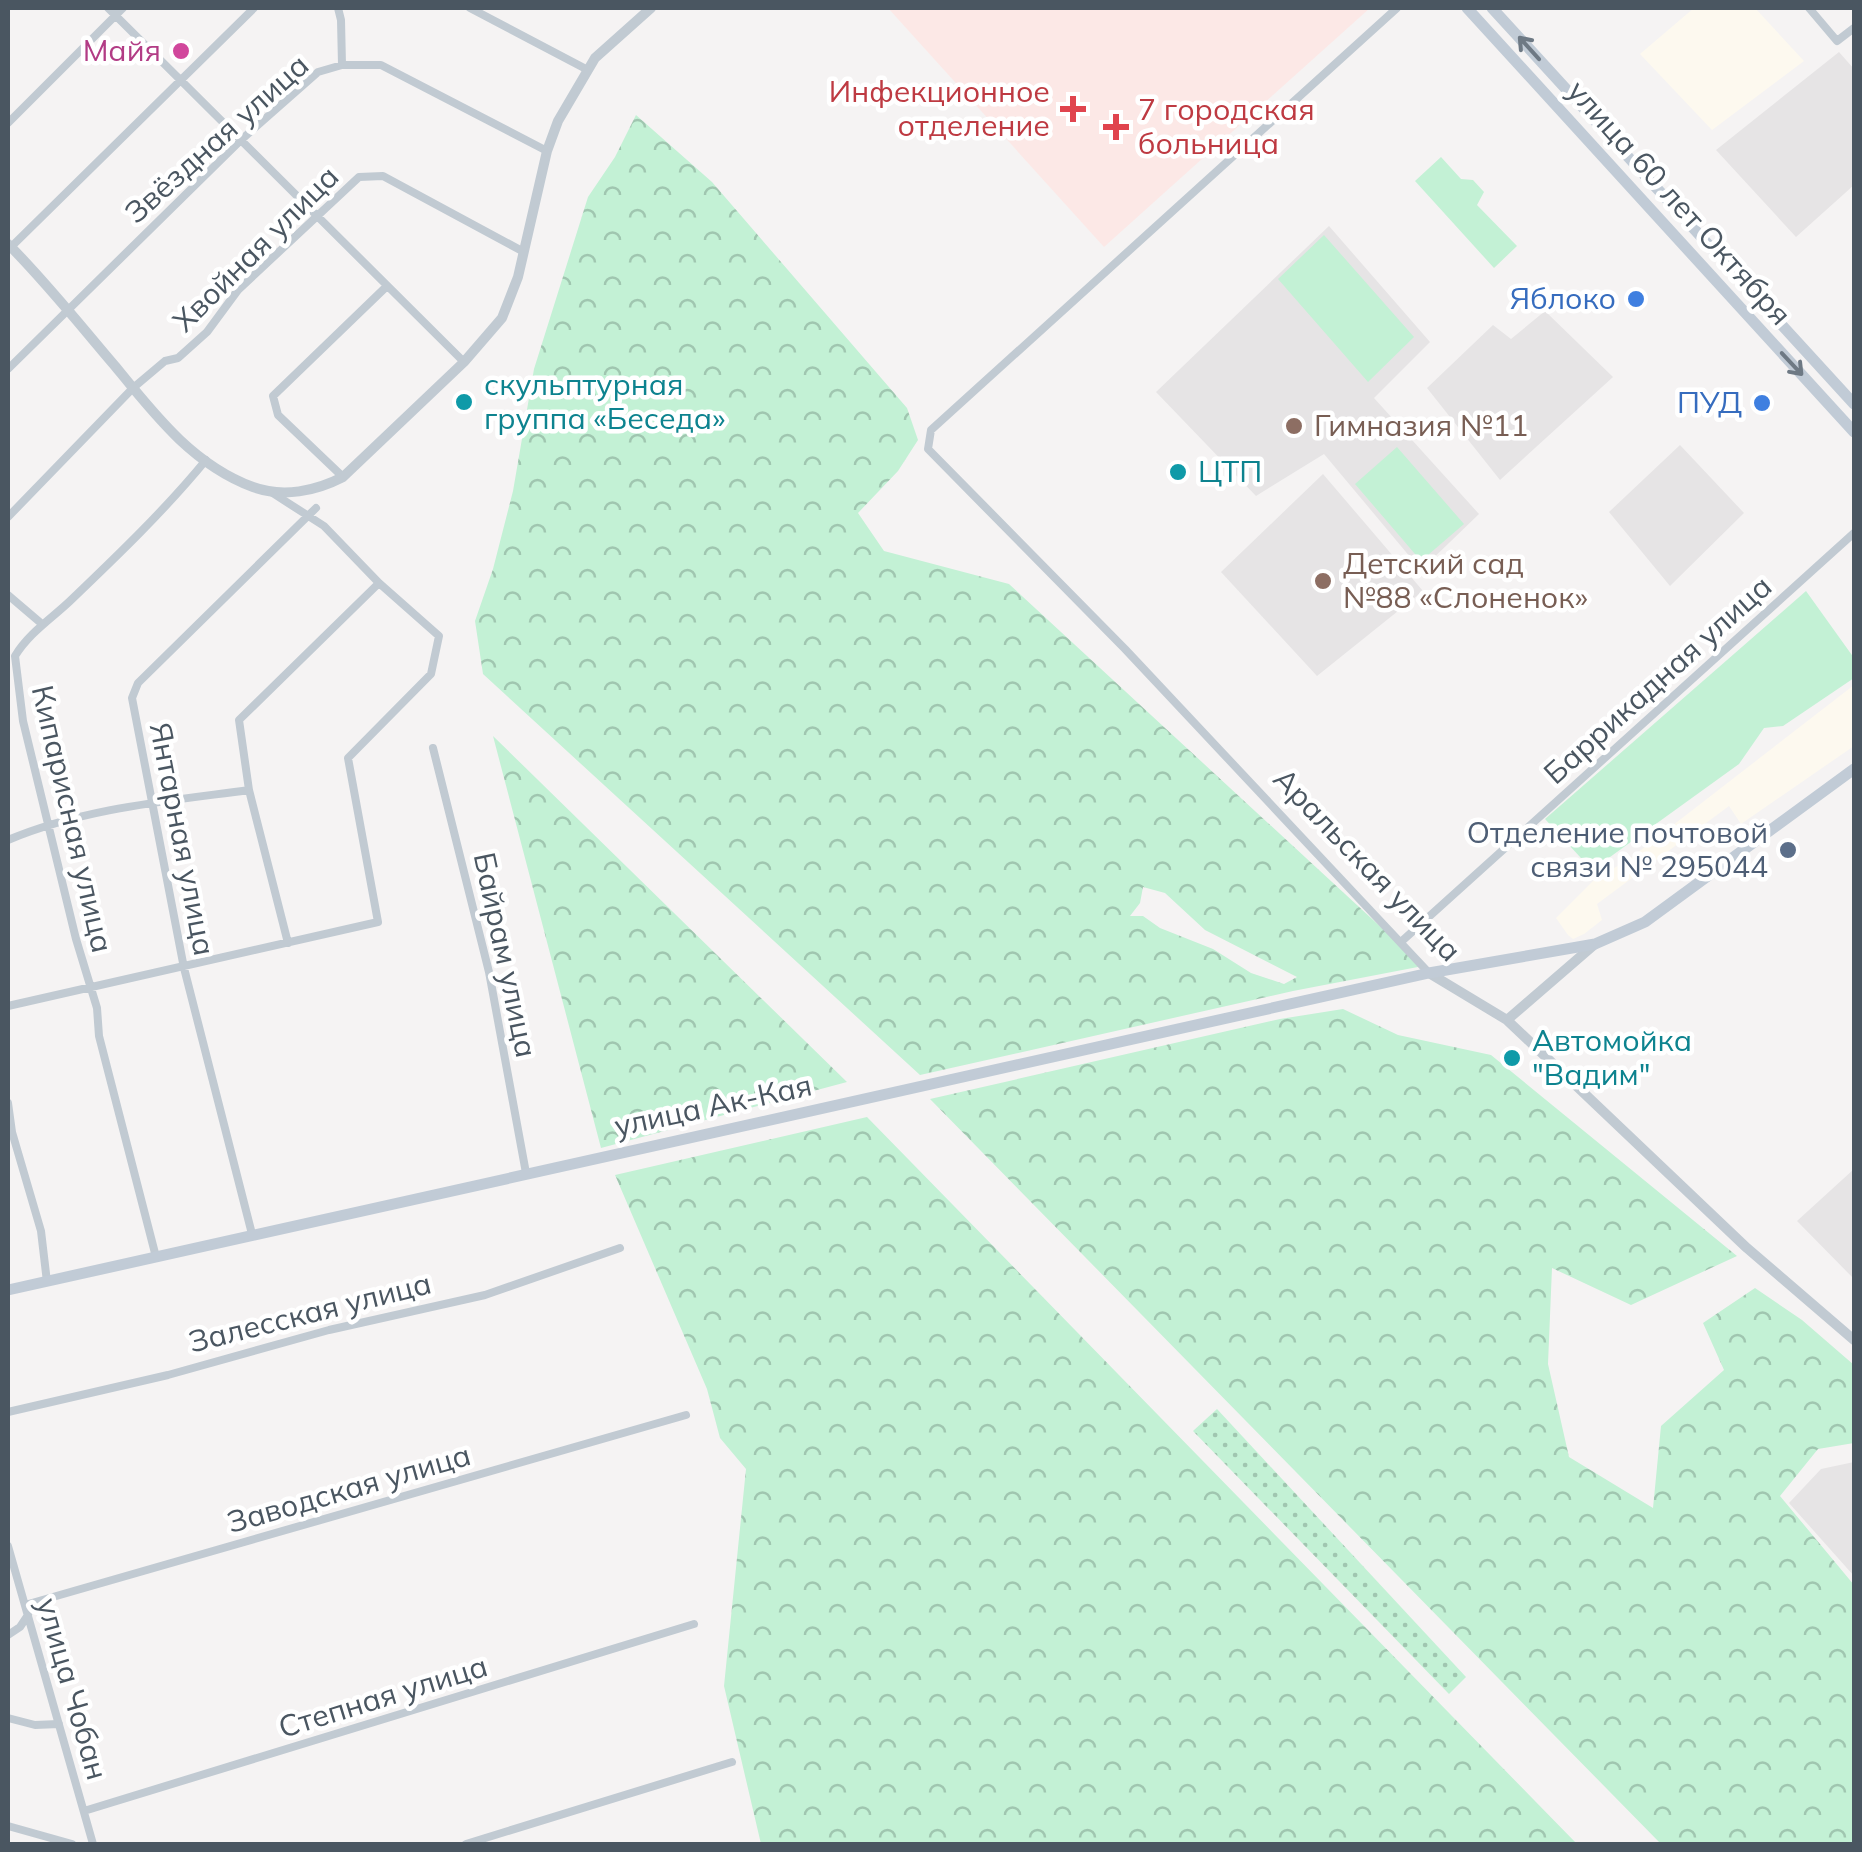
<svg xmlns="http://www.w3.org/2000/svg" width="1862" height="1852" viewBox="0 0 1862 1852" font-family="Mulish,sans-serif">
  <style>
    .commercial { fill: #fdf9ef }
    .education { fill: #e6e4e5 }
    .medical { fill: #fce8e6 }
    .grass { fill: url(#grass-dots) }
    .forest { fill: url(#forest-crowns); fill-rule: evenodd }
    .park { fill: #c3f1d5 }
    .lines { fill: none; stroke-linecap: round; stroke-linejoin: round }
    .minor { stroke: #c1cad2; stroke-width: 8 }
    .tertiary { stroke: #c1cad2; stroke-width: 10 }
    .secondary { stroke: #c1cbd6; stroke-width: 11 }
    .oneway { stroke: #6e7984 }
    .hotel-dot { fill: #d1479c; stroke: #fff; stroke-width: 4 }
    .health-dot { fill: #e0444e; stroke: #fff; stroke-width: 4 }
    .shop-dot { fill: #3f7fe0; stroke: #fff; stroke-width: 4 }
    .culture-dot { fill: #0f9aa8; stroke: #fff; stroke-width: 4 }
    .education-dot { fill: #8d6e63; stroke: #fff; stroke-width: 4 }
    .service-dot { fill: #5c6f8a; stroke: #fff; stroke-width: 4 }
    .labels { text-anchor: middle; stroke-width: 9; stroke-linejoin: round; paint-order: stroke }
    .hotel-label { font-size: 30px; fill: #b23c85; stroke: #fff; text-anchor: end }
    .health-label { font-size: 30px; fill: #be3a42; stroke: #fff; text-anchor: end }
    .street-label { font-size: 30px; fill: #4a5661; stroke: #fff }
    .shop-label { font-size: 30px; fill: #366cbe; stroke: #fff; text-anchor: end }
    .culture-label { font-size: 30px; fill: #0d838f; stroke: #fff; text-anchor: start }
    .education-label { font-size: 30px; fill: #785e54; stroke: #fff; text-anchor: start }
    .service-label { font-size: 30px; fill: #4e5e75; stroke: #fff; text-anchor: end }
  </style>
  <defs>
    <pattern id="grass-dots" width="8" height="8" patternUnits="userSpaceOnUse" patternTransform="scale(2.5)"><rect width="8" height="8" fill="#c3f1d5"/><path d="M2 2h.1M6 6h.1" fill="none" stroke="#a0c6b0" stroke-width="1.8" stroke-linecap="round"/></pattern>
    <pattern id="forest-crowns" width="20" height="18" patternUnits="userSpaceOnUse" patternTransform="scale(2.5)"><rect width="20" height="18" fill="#c3f1d5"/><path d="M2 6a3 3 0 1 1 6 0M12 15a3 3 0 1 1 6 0" fill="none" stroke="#a0c6b0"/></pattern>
  </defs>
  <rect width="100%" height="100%" fill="#f5f3f3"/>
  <path class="commercial" d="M1694,8H1755L1804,61L1712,130L1640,54Z
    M1854,685V746L1741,824L1729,806L1597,904L1602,920L1584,934L1573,939L1568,935L1556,918L1595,879L1628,860Z"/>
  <path class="education" d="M1839,52L1854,69V185L1796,237L1716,150Z
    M1329,226L1430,342L1374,398L1479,514L1421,570L1324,454L1256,496L1156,392Z
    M1545,311L1613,377L1500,480L1427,388L1493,325L1511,339Z
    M1680,445L1744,513L1670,586L1609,512Z
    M1323,474L1423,591L1317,676L1221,572Z
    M1854,1169V1279L1797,1221Z
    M1854,1462V1576L1789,1503L1821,1469Z"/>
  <path class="medical" d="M888,8H1370L1104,247Z"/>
  <path class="grass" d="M1217,1409L1466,1677L1449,1694L1193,1431Z"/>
  <path class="forest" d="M636,115L712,182L907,408L918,440L898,471L858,513L884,551L1009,584L1423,966L1293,991L920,1075L483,674L475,621L493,569L513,491L534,369L588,197L615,157ZM1143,887L1165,893L1205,930L1297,977L1284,984L1251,973L1213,949L1160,928L1143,916H1130L1140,903Z
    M493,736L847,1082L601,1148Z
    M1343,1009L1398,1035L1491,1055L1737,1256L1631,1305L1552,1268L1548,1364L1569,1457L1653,1508L1661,1426L1724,1370L1703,1323L1755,1288L1802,1320L1854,1365V1443L1818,1449L1780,1496L1854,1585V1844H1661L930,1099L1280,1019Z
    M867,1117L1577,1844H761L724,1686L746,1469L720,1438L707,1389L615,1175Z"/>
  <path class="park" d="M1441,157L1461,179L1473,180L1484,192L1477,205L1517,246L1494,268L1415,181Z
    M1324,235L1414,337L1368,382L1278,279Z
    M1397,447L1464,524L1421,561L1355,484Z
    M1806,591L1854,658V678L1783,726L1764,728L1739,764L1592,870L1545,819Z"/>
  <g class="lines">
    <path class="minor" d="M108,8L464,362
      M338,8L341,20L342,65
      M470,8L586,69
      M1397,8L931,430L928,449L1125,649L1429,973
      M1809,8L1837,41L1854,28
      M8,123L123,8
      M8,250L254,8
      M8,369L241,140L318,72L342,65H381L547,151
      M343,477L278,415L273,396L387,286
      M8,517L133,388L165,361L178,358L207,332L238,290L359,177L383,176L524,252
      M8,595L42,624
      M433,748L489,972L526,1173
      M8,840C84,808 168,801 249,790
      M1402,941L1854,533
      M288,943L249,790L239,720L379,583
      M8,1006L378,922L348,758L431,674L439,636L379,583L324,526L271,492
      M8,1103L12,1132L41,1231L47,1282
      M252,1234L184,968L132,698L138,683L316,508
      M156,1257L99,1036L97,1008L76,939L23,721L15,656C29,633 51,619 70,601C117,556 165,510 206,460
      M8,1412L168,1375L329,1330L485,1295L620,1248
      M8,1546L93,1844
      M25,1605L686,1415
      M8,1635L20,1627L28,1615
      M8,1718L35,1725L59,1724
      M84,1811L694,1624
      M8,1826L72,1844
      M466,1844L732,1762"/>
    <path class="tertiary" d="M8,244C46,282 80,325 115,366C154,414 193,465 253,487C283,498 316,491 343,477L464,362L502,318L518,277L547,151L558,121L595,58L651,8
      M1429,973L1507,1020L1747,1248L1854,1340
      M1507,1020L1595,944"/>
    <path class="secondary" d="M1467,8L1854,432
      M1492,8L1854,404
      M8,1290L1429,973L1595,944L1645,922L1854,769"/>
  </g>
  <defs><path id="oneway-shaft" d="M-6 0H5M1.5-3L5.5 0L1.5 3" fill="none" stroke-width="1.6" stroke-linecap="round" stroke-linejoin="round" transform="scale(2.5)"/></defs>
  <g class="oneway">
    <use href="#oneway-shaft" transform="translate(1529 48) rotate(-132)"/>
    <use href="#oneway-shaft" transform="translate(1792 364) rotate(47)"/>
  </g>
  <circle class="hotel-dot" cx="181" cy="51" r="10"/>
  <g class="health-dot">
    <path d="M1068 94h10v10h10v10h-10v10h-10v-10h-10v-10h10z"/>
    <path d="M1111 112h10v10h10v10h-10v10h-10v-10h-10v-10h10z"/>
  </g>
  <g class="shop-dot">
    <circle cx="1636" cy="299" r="10"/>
    <circle cx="1762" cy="403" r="10"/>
  </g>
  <g class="culture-dot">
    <circle cx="464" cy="402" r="10"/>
    <circle cx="1178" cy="472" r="10"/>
    <circle cx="1512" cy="1058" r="10"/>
  </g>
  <g class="education-dot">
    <circle cx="1294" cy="426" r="10"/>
    <circle cx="1323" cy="581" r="10"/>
  </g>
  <circle class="service-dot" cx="1788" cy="850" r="10"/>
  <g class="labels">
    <g class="hotel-label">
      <text x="161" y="61">Майя</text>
    </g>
    <g class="health-label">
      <text x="1050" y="102">Инфекционное<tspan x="1050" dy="34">отделение</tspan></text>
      <text x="1138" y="120" text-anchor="start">7 городская<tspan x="1138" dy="34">больница</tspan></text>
    </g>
    <g class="street-label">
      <text transform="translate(217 139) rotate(-42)" y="10">Звёздная улица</text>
      <text transform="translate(1679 203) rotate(48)" y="10">улица 60 лет Октября</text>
      <text transform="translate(256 249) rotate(-45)" y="10">Хвойная улица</text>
      <text transform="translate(1658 680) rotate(-42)" y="10">Баррикадная улица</text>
      <text transform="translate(72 819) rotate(77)" y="10">Кипарисная улица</text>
      <text transform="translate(182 839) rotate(79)" y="10">Янтарная улица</text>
      <text transform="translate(1367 865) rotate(46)" y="10">Аральская улица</text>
      <text transform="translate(505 955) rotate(78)" y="10">Байрам улица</text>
      <text transform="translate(713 1106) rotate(-12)" y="10">улица Ак-Кая</text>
      <text transform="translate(310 1313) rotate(-14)" y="10">Залесская улица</text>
      <text transform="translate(349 1489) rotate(-16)" y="10">Заводская улица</text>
      <text transform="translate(72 1689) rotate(74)" y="10">улица Чобан</text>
      <text transform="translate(383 1697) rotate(-17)" y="10">Степная улица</text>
    </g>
    <g class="shop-label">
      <text x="1616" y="309">Яблоко</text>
      <text x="1742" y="413">ПУД</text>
    </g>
    <g class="culture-label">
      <text x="484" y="395">скульптурная<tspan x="484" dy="34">группа «Беседа»</tspan></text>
      <text x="1198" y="482">ЦТП</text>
      <text x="1532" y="1051">Автомойка<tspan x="1532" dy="34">"Вадим"</tspan></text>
    </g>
    <g class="education-label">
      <text x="1314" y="436">Гимназия №11</text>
      <text x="1343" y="574">Детский сад<tspan x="1343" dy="34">№88 «Слоненок»</tspan></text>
    </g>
    <g class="service-label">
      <text x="1768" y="843">Отделение почтовой<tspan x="1768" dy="34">связи № 295044</tspan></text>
    </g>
  </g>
  <rect width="1862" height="1852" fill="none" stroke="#4a5661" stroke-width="20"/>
</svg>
